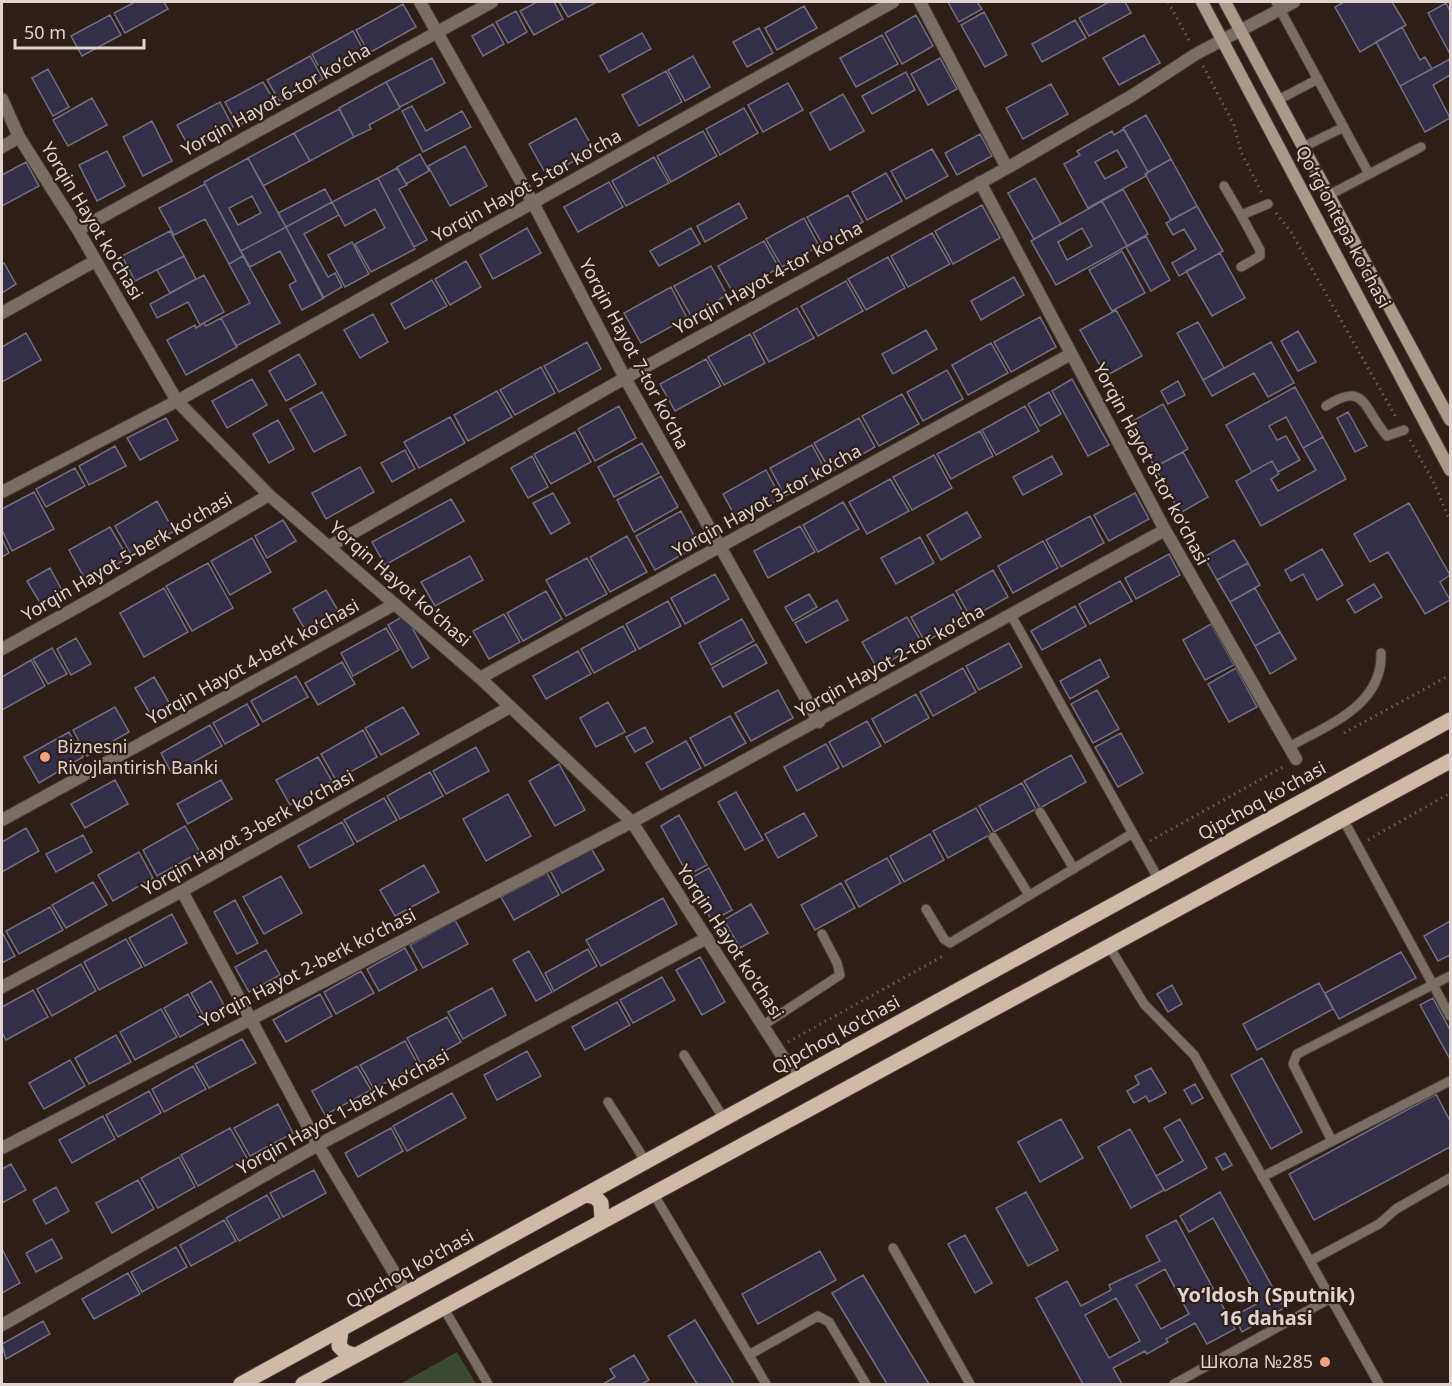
<svg xmlns="http://www.w3.org/2000/svg" width="1452" height="1386" viewBox="0 0 1452 1386" font-family="'Noto Sans',sans-serif">
  <style>
    .green { fill: #3c4931 }
    .building { fill: #332f49; stroke: #727081; stroke-width: 1.5; fill-rule: evenodd }
    .lines { fill: none; stroke-linecap: round; stroke-linejoin: round }
    .service-casing { stroke: #493c35; stroke-width: 11 }
    .minor-casing { stroke: #493c35; stroke-width: 14 }
    .secondary-casing { stroke: #493c35; stroke-width: 14 }
    .primary-casing { stroke: #493c35; stroke-width: 17 }
    .path { stroke: #6a5d57; stroke-width: 3; stroke-dasharray: 1.5 4.5; stroke-linecap: butt }
    .service { stroke: #796e64; stroke-width: 9 }
    .minor { stroke: #796e64; stroke-width: 12 }
    .secondary { stroke: #aa9888; stroke-width: 12 }
    .primary { stroke: #d0baa5; stroke-width: 15 }
    .poi-dot { fill: #f39f83; stroke: #2d1f18; stroke-width: 2 }
    .labels { text-anchor: middle; stroke-width: 4.5; stroke-linejoin: round; paint-order: stroke }
    .street-label { font-size: 18px; fill: #dfd4d0; stroke: #2d1f18 }
    .poi-label { font-size: 18px; fill: #dfd4d0; stroke: #2d1f18; text-anchor: start }
    .neighbourhood-label { font-size: 20px; font-weight: bold; fill: #dfd4d0; stroke: #2d1f18 }
  </style>
  <rect width="100%" height="100%" fill="#2d1f18"/>
  <path class="green" d="M457,1352L476,1384H400Z"/>
  <path class="building" d="M135,2H164L168,9L125,33L114,13Z
    M537,2H554L563,19L534,35L520,11Z
    M559,2H597L568,17Z
    M948,2H977L982,9L959,22Z
    M1109,2H1125L1131,13L1089,36L1079,18Z
    M1344,2H1392L1406,25L1360,52L1335,7Z
    M1446,3L1450,11V54L1428,13Z
    M403,4L416,27L369,53L356,30Z
    M804,6L817,28L777,50L765,28Z
    M516,11L527,32L508,43L496,22Z
    M984,12L1007,55L985,67L961,25Z
    M110,15L121,35L82,56L71,36Z
    M916,15L933,46L902,64L885,33Z
    M1075,20L1086,38L1042,62L1032,44Z
    M493,24L504,44L483,56L472,36Z
    M1402,27L1420,60L1425,57L1432,69L1400,86L1376,42Z
    M759,28L773,53L747,67L733,42Z
    M353,31L366,55L325,78L312,54Z
    M642,33L651,49L609,72L600,56Z
    M882,35L898,64L856,87L840,58Z
    M1144,35L1160,63L1119,85L1103,58Z
    M310,56L323,79L280,102L267,80Z
    M693,56L710,87L685,101L668,70Z
    M432,58L445,83L400,107L386,82Z
    M940,58L957,89L928,105L911,74Z
    M1450,59V75L1433,85L1450,118L1425,132L1400,86Z
    M48,69L69,107L53,116L32,78Z
    M666,71L682,102L639,126L622,95Z
    M906,72L915,90L872,114L862,96Z
    M263,82L276,104L238,126L225,102Z
    M386,82L400,108L369,125L371,129L354,137L339,108Z
    M788,83L803,110L763,132L748,105Z
    M1051,84L1068,114L1023,139L1006,108Z
    M843,94L864,131L830,150L810,113Z
    M92,98L107,125L68,146L53,120Z
    M220,102L233,127L190,149L177,125Z
    M412,106L426,131L462,111L471,127L423,152L402,111Z
    M744,108L758,133L720,155L706,129Z
    M339,109L354,137L310,161L294,133Z
    M1146,115L1171,159L1148,172L1123,128Z
    M576,118L594,150L547,176L529,144Z
    M152,121L172,161L143,176L123,137Z
    M1124,129L1148,172L1146,176L1088,208L1064,164L1080,155L1077,151L1112,131L1114,135ZM1117,150L1127,167L1105,179L1095,162Z
    M703,131L717,156L671,182L657,156Z
    M294,133L310,161L263,186L248,158Z
    M980,134L992,156L957,175L945,153Z
    M465,146L487,186L450,206L428,166Z
    M932,149L948,176L906,199L891,171Z
    M107,151L125,186L97,201L79,165Z
    M420,154L429,171L406,184L397,167Z
    M654,157L669,183L626,206L612,181Z
    M248,158L286,227L241,251L204,182ZM252,196L261,213L238,225L229,208Z
    M1171,159L1197,206L1171,220L1145,174Z
    M26,162L39,186L2,206V175Z
    M397,168L407,185L399,189L427,240L414,247L378,178Z
    M886,173L902,201L867,220L852,192Z
    M378,178L415,249L371,272L355,244L385,228L375,209L345,226L332,202Z
    M1035,178L1061,224L1034,239L1008,193Z
    M609,182L623,207L578,232L564,207Z
    M205,184L243,256L229,264L205,219L174,235L159,208Z
    M325,189L332,202L286,227L278,213Z
    M1123,189L1148,234L1127,246L1102,201Z
    M848,195L863,222L823,245L807,217Z
    M1102,201L1127,246L1056,285L1031,241ZM1082,228L1092,246L1067,260L1058,242Z
    M332,202L339,215L304,234L328,277L335,273L342,287L323,298L286,227Z
    M739,203L747,218L705,242L697,226Z
    M982,205L1000,238L953,264L935,231Z
    M1197,206L1223,251L1179,276L1172,263L1196,249L1184,229L1173,235L1166,223Z
    M804,218L819,246L782,267L766,239Z
    M286,227L324,298L302,310L289,285L296,281L280,251L250,267L241,251Z
    M527,228L541,253L493,279L480,255Z
    M691,228L700,244L659,266L650,251Z
    M170,231L184,256L135,281L122,256Z
    M932,233L950,264L908,287L891,256Z
    M1146,236L1170,280L1151,291L1126,247Z
    M764,241L779,268L733,293L718,266Z
    M352,242L369,274L345,287L328,255Z
    M1122,251L1145,293L1112,311L1089,270Z
    M1220,253L1245,298L1212,316L1186,271Z
    M184,256L196,279L170,293L157,270Z
    M243,256L280,323L236,346L221,318L250,303L229,264Z
    M888,257L905,288L866,310L848,279Z
    M466,261L481,287L450,305L435,279Z
    M4,263L16,284L2,293V264Z
    M711,266L727,295L691,316L674,286Z
    M204,275L224,312L200,325L188,302L157,318L150,304Z
    M1014,277L1024,295L981,320L971,301Z
    M432,280L447,306L405,329L391,304Z
    M846,281L863,311L818,336L801,306Z
    M671,287L687,318L641,343L624,313Z
    M797,308L814,338L769,362L753,333Z
    M1116,310L1142,356L1106,376L1080,330Z
    M373,314L388,342L360,358L344,330Z
    M1040,317L1056,347L1011,372L994,342Z
    M221,318L237,347L186,375L167,340L195,325L196,328L204,323L206,326Z
    M1198,322L1224,368L1203,380L1177,333Z
    M926,330L937,349L893,374L882,354Z
    M1298,331L1316,362L1298,371L1281,341Z
    M26,333L41,360L2,382V347Z
    M750,334L765,363L724,385L708,357Z
    M587,342L601,369L559,392L544,366Z
    M1271,342L1294,383L1268,397L1254,373L1212,396L1203,380Z
    M991,343L1008,373L968,395L952,365Z
    M299,354L316,384L286,401L269,371Z
    M706,359L721,386L675,411L660,384Z
    M541,367L555,393L515,415L500,390Z
    M947,370L963,399L923,421L907,392Z
    M252,379L267,405L227,428L212,401Z
    M1072,379L1109,445L1088,456L1052,391Z
    M1178,381L1185,395L1168,404L1161,391Z
    M1295,387L1323,437L1303,448L1286,417L1269,426L1277,440L1286,436L1300,460L1278,472L1272,461L1252,472L1226,425Z
    M497,391L512,417L468,441L454,415Z
    M322,392L346,435L314,452L290,409Z
    M1049,392L1061,414L1040,426L1028,404Z
    M902,394L919,424L879,446L862,416Z
    M1163,404L1188,449L1155,467L1129,423Z
    M619,406L636,438L595,461L578,429Z
    M1025,406L1039,431L996,455L982,430Z
    M1348,412L1367,446L1355,452L1337,418Z
    M450,417L465,443L419,468L404,442Z
    M166,418L178,440L140,460L127,438Z
    M859,418L875,447L831,472L814,443Z
    M278,420L294,449L269,463L253,434Z
    M980,431L993,456L951,479L937,454Z
    M575,432L591,462L551,484L534,454Z
    M1323,437L1346,479L1261,526L1236,481L1272,461L1279,474L1271,479L1278,491L1316,470L1303,448Z
    M642,443L659,473L614,497L598,467Z
    M812,445L827,473L785,496L770,468Z
    M115,446L126,466L89,485L79,466Z
    M405,450L415,469L392,482L381,463Z
    M1183,452L1208,497L1180,513L1155,467Z
    M934,455L952,488L912,510L893,477Z
    M532,456L548,487L528,498L511,468Z
    M1052,456L1062,474L1023,495L1013,477Z
    M360,467L374,492L326,519L312,493Z
    M75,468L85,486L46,507L36,489Z
    M766,470L781,498L738,522L723,494Z
    M661,476L678,507L634,532L617,500Z
    M890,479L909,511L867,534L849,502Z
    M34,492L54,529L12,551L2,530V509Z
    M553,493L570,523L551,534L533,503Z
    M1135,493L1149,519L1109,541L1094,515Z
    M451,499L464,521L385,565L372,542Z
    M157,501L174,531L132,556L115,526Z
    M843,502L859,529L818,552L803,525Z
    M1409,503L1450,575L1440,582L1450,600L1425,614L1388,552L1370,562L1354,534Z
    M681,511L699,545L655,570L636,536Z
    M967,512L981,537L941,560L927,535Z
    M1090,516L1104,543L1061,567L1046,540Z
    M283,520L296,541L267,558L255,536Z
    M800,526L815,552L768,578L754,551Z
    M110,527L128,558L86,581L69,550Z
    M627,536L647,572L610,592L590,557Z
    M920,537L934,563L896,584L881,558Z
    M252,538L271,572L230,595L211,561Z
    M2,539L9,553L2,557Z
    M1234,540L1248,563L1217,580L1204,557Z
    M1043,541L1058,568L1013,593L998,566Z
    M1322,549L1343,585L1317,600L1303,574L1291,581L1285,570Z
    M1169,554L1180,575L1136,599L1125,578Z
    M470,556L483,580L435,606L421,582Z
    M587,558L607,594L566,616L546,580Z
    M208,563L233,608L192,631L166,586Z
    M1248,563L1260,585L1230,602L1217,580Z
    M50,568L64,594L42,606L27,581Z
    M993,570L1008,597L971,618L956,591Z
    M715,574L729,599L685,624L671,598Z
    M1120,581L1132,601L1090,624L1079,604Z
    M1374,584L1382,597L1355,613L1347,600Z
    M164,588L188,632L144,657L120,613Z
    M1255,588L1280,632L1255,646L1230,602Z
    M326,590L340,614L307,633L293,609Z
    M546,591L562,619L523,641L507,613Z
    M809,594L817,607L793,621L785,607Z
    M953,594L967,619L925,642L911,617Z
    M837,600L848,620L806,643L795,623Z
    M668,601L681,626L639,649L626,624Z
    M1075,606L1086,626L1042,650L1031,631Z
    M504,614L520,642L489,659L473,631Z
    M405,615L429,658L412,668L388,625Z
    M907,617L922,643L877,668L862,642Z
    M742,619L754,641L711,665L699,643Z
    M1211,624L1234,665L1205,680L1183,640Z
    M623,626L636,650L594,673L581,649Z
    M386,628L399,650L353,676L341,653Z
    M1280,632L1296,659L1270,674L1255,646Z
    M76,638L91,664L71,675L57,649Z
    M1009,643L1022,667L979,690L966,666Z
    M756,644L767,663L723,687L712,668Z
    M52,648L67,674L48,684L33,659Z
    M578,651L591,674L546,699L533,676Z
    M1100,659L1109,677L1070,699L1060,681Z
    M31,660L45,686L2,710V677Z
    M342,662L355,684L318,705L305,683Z
    M963,668L976,692L933,716L920,692Z
    M1236,668L1257,707L1229,722L1208,684Z
    M296,676L308,697L263,722L251,701Z
    M154,677L171,706L152,717L135,688Z
    M778,690L793,718L751,741L735,713Z
    M1097,690L1119,729L1093,743L1071,704Z
    M916,694L929,718L885,743L872,719Z
    M608,702L625,732L596,747L580,718Z
    M247,704L259,725L225,744L213,723Z
    M115,707L129,732L87,756L73,730Z
    M403,707L419,734L381,755L365,728Z
    M730,716L746,743L705,766L690,738Z
    M867,721L881,746L843,767L829,742Z
    M210,725L222,746L172,774L161,753Z
    M645,727L653,742L635,752L626,737Z
    M363,730L377,757L336,780L321,754Z
    M69,732L83,757L39,783L24,757Z
    M1121,733L1143,773L1118,787L1095,747Z
    M686,741L701,768L661,790L646,763Z
    M826,744L839,768L797,791L784,767Z
    M476,747L489,771L446,794L433,771Z
    M1071,755L1086,782L1040,808L1024,781Z
    M318,757L332,781L290,805L276,780Z
    M559,764L585,810L555,826L529,781Z
    M430,772L443,796L400,819L387,796Z
    M115,780L128,804L85,828L71,804Z
    M221,780L232,799L188,824L177,804Z
    M1022,783L1036,809L994,832L979,806Z
    M736,792L763,840L745,850L718,802Z
    M508,794L531,836L486,861L463,819Z
    M384,798L397,820L357,842L344,820Z
    M976,808L991,834L948,858L933,831Z
    M804,813L817,836L778,858L765,834Z
    M679,815L707,865L688,875L661,826Z
    M342,822L354,844L310,868L298,846Z
    M185,826L200,852L157,876L143,850Z
    M26,828L39,851L2,872V842Z
    M930,834L944,860L904,882L890,856Z
    M83,835L92,852L56,872L46,854Z
    M591,848L604,870L562,893L550,870Z
    M139,852L153,878L113,901L98,875Z
    M887,858L901,883L859,907L845,881Z
    M424,865L439,892L395,916L380,890Z
    M709,868L732,910L712,921L689,879Z
    M547,873L559,895L514,920L501,897Z
    M281,876L302,913L264,934L243,897Z
    M93,882L107,905L66,928L52,905Z
    M841,883L855,908L815,930L801,905Z
    M663,898L677,924L601,966L586,940Z
    M235,900L258,943L237,954L214,912Z
    M751,904L768,933L740,948L724,920Z
    M50,907L63,930L19,954L6,931Z
    M172,914L187,943L145,966L129,938Z
    M455,920L468,944L423,968L410,945Z
    M1450,921V955L1438,961L1424,936Z
    M3,934L15,956L2,963V935Z
    M126,939L142,967L99,990L84,962Z
    M405,948L417,970L379,991L367,969Z
    M588,949L597,966L554,991L545,973Z
    M266,950L280,975L249,992L235,967Z
    M529,951L552,992L536,1001L513,960Z
    M1401,952L1416,978L1339,1019L1325,993Z
    M700,957L725,1002L702,1015L676,970Z
    M81,964L96,991L52,1016L37,989Z
    M361,971L374,993L336,1014L324,992Z
    M662,977L675,1000L633,1023L620,1000Z
    M211,981L227,1011L207,1022L191,993Z
    M1319,983L1333,1009L1257,1050L1243,1024Z
    M1172,985L1182,1004L1168,1012L1157,994Z
    M492,988L506,1015L463,1039L448,1012Z
    M33,990L48,1017L6,1040L2,1033V1007Z
    M188,994L204,1023L180,1037L164,1008Z
    M320,994L332,1016L286,1042L273,1020Z
    M1433,998L1450,1030V1059L1420,1005Z
    M617,1002L630,1025L585,1050L572,1027Z
    M161,1009L177,1037L135,1060L120,1032Z
    M447,1017L461,1042L421,1064L407,1038Z
    M116,1035L131,1062L89,1084L75,1058Z
    M242,1039L256,1063L209,1088L195,1064Z
    M405,1041L418,1065L374,1089L360,1065Z
    M527,1051L541,1076L497,1100L484,1075Z
    M1262,1058L1302,1132L1271,1149L1231,1075Z
    M70,1060L85,1086L44,1109L29,1083Z
    M193,1066L206,1089L164,1112L152,1089Z
    M357,1066L371,1090L325,1115L312,1091Z
    M1151,1068L1166,1093L1149,1102L1146,1096L1134,1103L1127,1091L1139,1084L1135,1076Z
    M1195,1084L1203,1098L1192,1104L1184,1090Z
    M149,1091L161,1113L118,1137L106,1115Z
    M452,1093L466,1118L407,1151L393,1126Z
    M1436,1094L1450,1121V1147L1314,1220L1289,1174Z
    M278,1104L293,1133L250,1156L234,1128Z
    M103,1116L115,1139L72,1163L59,1140Z
    M1061,1119L1083,1158L1040,1182L1018,1142Z
    M1180,1119L1207,1168L1165,1191L1156,1176L1183,1161L1164,1128Z
    M230,1128L247,1158L198,1186L181,1155Z
    M391,1128L403,1151L358,1177L345,1153Z
    M1130,1129L1164,1190L1131,1208L1098,1147Z
    M1225,1153L1232,1165L1223,1170L1216,1158Z
    M179,1157L195,1187L158,1208L141,1178Z
    M11,1164L26,1190L2,1203V1169Z
    M314,1170L326,1193L283,1217L270,1193Z
    M138,1180L154,1209L112,1233L96,1203Z
    M56,1187L69,1211L46,1224L33,1200Z
    M1026,1192L1058,1250L1028,1266L996,1208Z
    M1220,1192L1284,1308L1242,1332L1234,1316L1260,1302L1213,1218L1189,1232L1180,1216Z
    M267,1195L280,1218L239,1241L226,1218Z
    M224,1220L236,1241L191,1266L180,1245Z
    M1176,1220L1235,1329L1207,1344L1195,1323L1166,1339L1168,1342L1147,1354L1145,1351L1113,1368L1122,1384H1083L1036,1298L1067,1281L1081,1306L1111,1290L1109,1285L1160,1261L1146,1236ZM1165,1269L1189,1314L1161,1329L1136,1285ZM1116,1298L1140,1341L1109,1358L1085,1315Z
    M965,1235L992,1283L975,1293L948,1244Z
    M52,1239L62,1258L36,1272L26,1253Z
    M176,1247L187,1267L142,1292L131,1272Z
    M3,1251L20,1283L2,1293V1252Z
    M820,1251L836,1280L758,1324L742,1294Z
    M128,1273L140,1294L94,1319L82,1299Z
    M863,1275L929,1384H887L832,1293Z
    M695,1320L734,1384H697L668,1336Z
    M43,1321L50,1334L6,1359L2,1344Z
    M634,1355L649,1380L642,1384H603L615,1377L610,1369Z"/>
  <g class="lines">
    <g class="service-casing">
      <path id="service" d="M1276,2L1369,174
        M1278,100L1318,79
        M1303,147L1344,127
        M1224,186L1241,215
        M1329,195L1421,147
        M1241,267L1260,256V250L1241,215L1268,204
        M1326,406C1366,380 1363,409 1387,436L1404,430
        M1011,615L1159,880
        M1289,747C1327,725 1383,706 1381,653
        M1040,812L1074,869
        M1343,819L1450,1016
        M993,837L1029,895
        M926,909L944,939L950,943L1133,833
        M1109,946L1144,1004L1194,1055L1379,1384
        M762,1026L840,975L837,963L822,934
        M684,1055L724,1119
        M608,1102L646,1162
        M1332,1141L1293,1064L1297,1054L1450,976
        M1262,1177L1450,1081
        M653,1193L766,1384
        M893,1248L970,1384
        M1310,1261L1379,1224L1396,1209L1450,1178
        M443,1307L488,1384
        M749,1355L818,1316L829,1322L866,1384
        M1174,1384L1331,1298"/>
    </g>
    <g class="minor-casing">
      <path id="minor" d="M420,2L533,203L625,378L819,722
        M920,2L1007,168
        M2,99L19,137L78,230L177,401L269,495L480,678L632,822L797,1079
        M2,147L19,137
        M980,182L1165,530L1296,759
        M78,230L492,2
        M2,313L95,261
        M2,492L177,401L893,2
        M330,546L625,378L1007,168L1133,95L1196,54L1294,2
        M2,649L97,596L269,495
        M480,678L1071,354
        M2,820L395,604
        M182,891L318,1145L407,1294
        M2,987L182,891L510,707
        M2,1148L632,822L1165,530
        M2,1325L318,1145L707,938"/>
    </g>
    <g class="secondary-casing">
      <path id="secondary" d="M1202,2L1450,470
        M1225,2L1450,420"/>
    </g>
    <g class="primary-casing">
      <path id="primary" d="M586,1195L595,1197L601,1203L602,1221
        M341,1330L339,1346L345,1352L354,1355
        M241,1384L1450,720
        M303,1384L1450,761"/>
    </g>
    <path class="path" d="M1168,2L1190,42
      M1203,66L1234,125L1241,152L1262,193
      M1276,213L1291,232L1397,419
      M1410,440L1433,481L1450,521
      M1344,733L1450,675
      M1368,840L1450,793
      M1150,841L1283,767
      M788,1042L945,955"/>
    <use href="#service" class="service"/>
    <use href="#minor" class="minor"/>
    <use href="#secondary" class="secondary"/>
    <use href="#primary" class="primary"/>
  </g>
  <g class="poi-dot">
    <circle cx="45" cy="757" r="6"/>
    <circle cx="1325" cy="1362" r="6"/>
  </g>
  <g class="labels">
    <g class="street-label">
      <text transform="translate(276 100) rotate(-29)" y="6">Yorqin Hayot 6-tor koʻcha</text>
      <text transform="translate(527 186) rotate(-29)" y="6">Yorqin Hayot 5-tor koʻcha</text>
      <text transform="translate(92 221) rotate(59)" y="6">Yorqin Hayot ko'chasi</text>
      <text transform="translate(1343 227) rotate(62)" y="6">Qoʻrgʻontepa koʻchasi</text>
      <text transform="translate(768 278) rotate(-29)" y="6">Yorqin Hayot 4-tor koʻcha</text>
      <text transform="translate(634 354) rotate(62)" y="6">Yorqin Hayot 7-tor koʻcha</text>
      <text transform="translate(1151 464) rotate(62)" y="6">Yorqin Hayot 8-tor koʻchasi</text>
      <text transform="translate(767 501) rotate(-29)" y="6">Yorqin Hayot 3-tor koʻcha</text>
      <text transform="translate(127 557) rotate(-30)" y="6">Yorqin Hayot 5-berk koʻchasi</text>
      <text transform="translate(400 584) rotate(41)" y="6">Yorqin Hayot ko'chasi</text>
      <text transform="translate(890 661) rotate(-29)" y="6">Yorqin Hayot 2-tor koʻcha</text>
      <text transform="translate(253 662) rotate(-29)" y="6">Yorqin Hayot 4-berk koʻchasi</text>
      <text transform="translate(1262 801) rotate(-29)" y="6">Qipchoq ko'chasi</text>
      <text transform="translate(248 833) rotate(-29)" y="6">Yorqin Hayot 3-berk koʻchasi</text>
      <text transform="translate(730 942) rotate(57)" y="6">Yorqin Hayot ko'chasi</text>
      <text transform="translate(308 968) rotate(-27)" y="6">Yorqin Hayot 2-berk koʻchasi</text>
      <text transform="translate(836 1035) rotate(-29)" y="6">Qipchoq ko'chasi</text>
      <text transform="translate(343 1112) rotate(-29)" y="6">Yorqin Hayot 1-berk koʻchasi</text>
      <text transform="translate(410 1269) rotate(-29)" y="6">Qipchoq ko'chasi</text>
    </g>
    <g class="poi-label">
      <text x="57" y="753">Biznesni<tspan x="57" dy="21">Rivojlantirish Banki</tspan></text>
      <text x="1313" y="1368" text-anchor="end">Школа №285</text>
    </g>
    <g class="neighbourhood-label">
      <text x="1266" y="1302">Yo‘ldosh (Sputnik)<tspan x="1266" dy="23">16 dahasi</tspan></text>
    </g>
  </g>
  <rect width="1452" height="1386" fill="none" stroke="#dfd4d0" stroke-width="6"/>
  <path d="M15 39v9h129v-9" fill="none" stroke="#dfd4d0" stroke-width="3"/>
  <text x="24" y="39" font-size="18" fill="#dfd4d0" stroke="#2d1f18" stroke-width="4.5" paint-order="stroke">50 m</text>
</svg>
